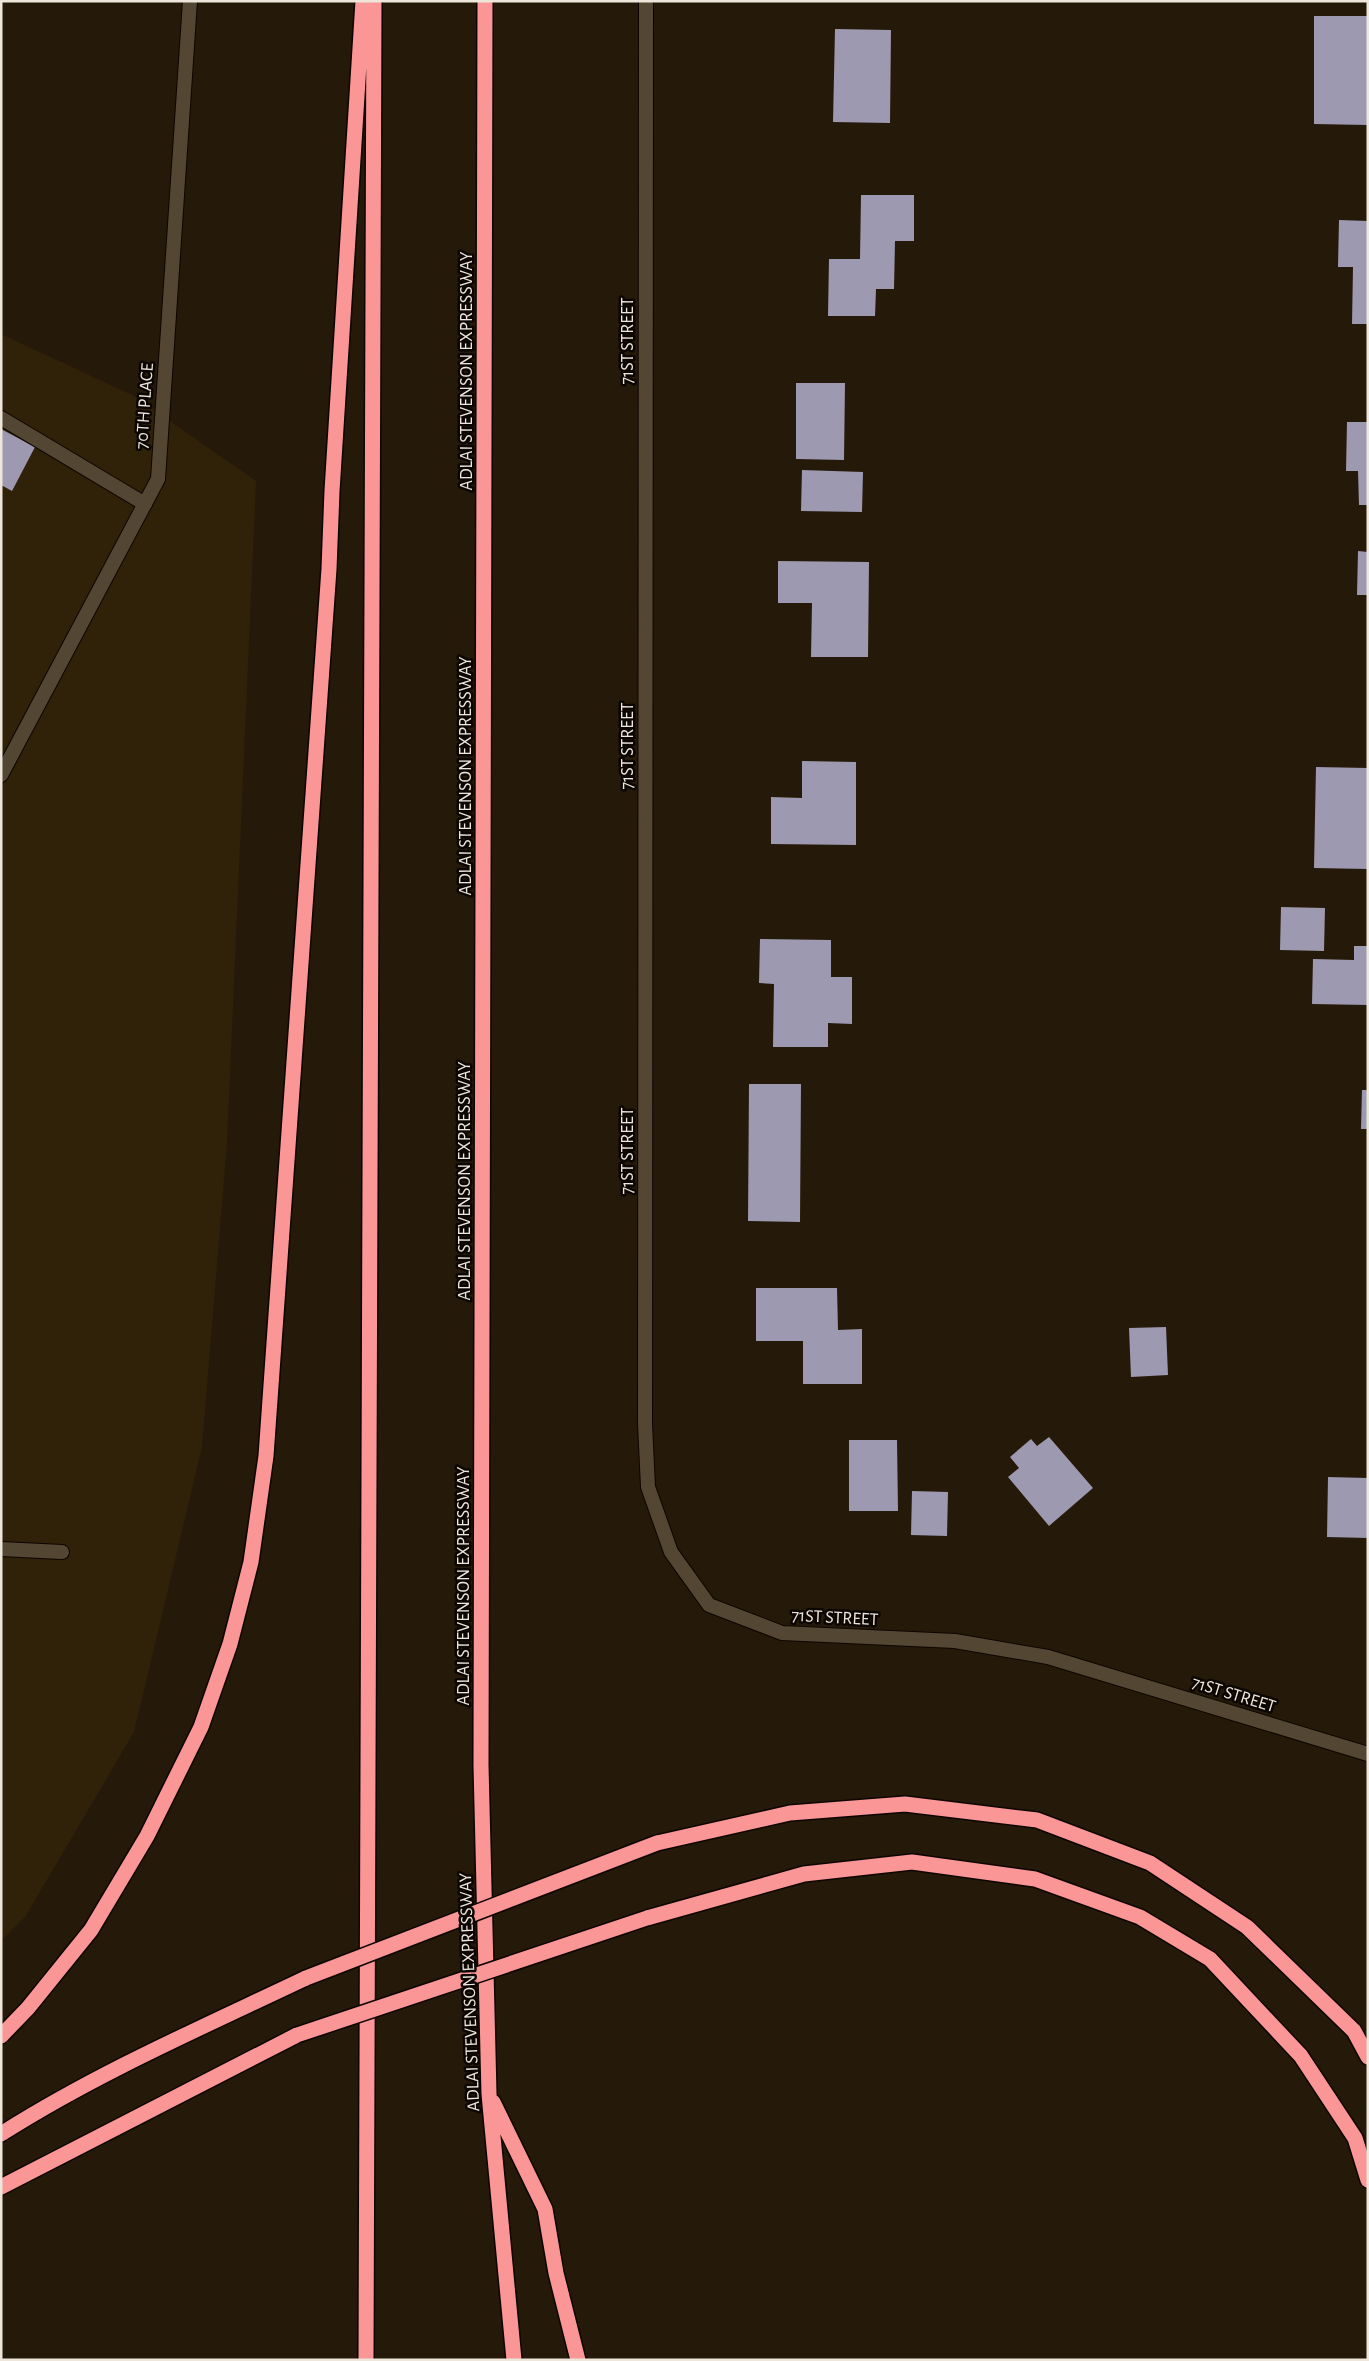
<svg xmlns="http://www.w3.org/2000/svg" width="1369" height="2361" viewBox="0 0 1369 2361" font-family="'Alegreya Sans',sans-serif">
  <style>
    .built { fill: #302109 }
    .building { fill: #9d99b0 }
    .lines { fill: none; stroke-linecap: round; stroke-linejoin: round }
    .service-casing { stroke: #0e0500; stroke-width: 16 }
    .minor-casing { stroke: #0e0500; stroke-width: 16 }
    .motorway-casing { stroke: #0e0500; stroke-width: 18 }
    .service { stroke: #534734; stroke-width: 14 }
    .minor { stroke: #534734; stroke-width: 14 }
    .motorway { stroke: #fa9695; stroke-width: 15 }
    .motorway-bridge-casing { stroke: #0e0500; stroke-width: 18; stroke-linecap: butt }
    .motorway-bridge { stroke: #fa9695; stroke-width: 15 }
    .labels { text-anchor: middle; stroke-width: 5; stroke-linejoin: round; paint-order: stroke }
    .street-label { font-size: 18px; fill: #eee6db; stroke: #0b0602 }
  </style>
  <rect width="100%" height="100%" fill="#251a09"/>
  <path class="built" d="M1,334L132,395L256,481L227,1143L202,1447L134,1732L25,1917L1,1941Z"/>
  <path class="building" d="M1314,16H1368V125L1314,124Z
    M835,29L891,30L890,123L833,122Z
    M861,195H914V241H895L894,289H876L875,316H828L829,259H860Z
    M1339,220L1368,221V324H1352L1353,267H1338Z
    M796,383H845L844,460L796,459Z
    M1347,422H1368V505H1359L1358,471H1346Z
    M1,429L35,447L12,491L1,485Z
    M802,470L863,472L862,512L801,511Z
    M1358,551L1368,552V595H1357Z
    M778,561L869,562L868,657H811L812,603H778Z
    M802,761L856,762V845L771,844V797L802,798Z
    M1316,767L1368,768V869L1314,868Z
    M1281,907L1325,908L1324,951L1280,950Z
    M760,939L831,940V977H852V1024L828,1023V1047H773L774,984L759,983Z
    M1354,946H1368V1005L1312,1004L1313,959L1354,960Z
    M749,1084H801L800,1222L748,1221Z
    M1362,1090H1368V1129H1361Z
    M756,1288H837L838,1330L862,1329V1384H803V1341H756Z
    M1166,1327L1168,1375L1131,1377L1129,1328Z
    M1049,1437L1093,1488L1049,1526L1008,1477L1019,1468L1010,1457L1031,1439L1037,1446Z
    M849,1440H897L898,1511H849Z
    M1328,1477L1368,1478V1538L1327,1537Z
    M912,1491L948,1492L947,1536L911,1535Z"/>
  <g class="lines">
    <g class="service-casing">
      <path id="service" d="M1,418L145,504"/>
    </g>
    <g class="minor-casing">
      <path id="minor" d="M646,1L645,1424L648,1487L671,1552L709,1605L782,1633L955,1641L1048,1657L1368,1754
        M1,775L158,479L190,1
        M1,1549L62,1552"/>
    </g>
    <g class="motorway-casing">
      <path id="motorway" d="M485,1L481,1765L489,2094L514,2360
        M657,1843L790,1813L905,1804L1037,1820L1150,1863L1247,1927L1354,2031L1368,2057
        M647,1918L804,1874L912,1862L1035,1879L1140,1917L1210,1959L1301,2056L1355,2138L1368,2180
        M1,2036L28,2008L91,1930L147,1836L201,1727L230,1644L251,1562L266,1456L329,569L332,491L363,1
        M493,2102L545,2209L556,2273L578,2360
        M1,2134C97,2073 203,2027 306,1978
        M1,2187L297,2035
        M366,2360L374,1"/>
    </g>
    <use href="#service" class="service"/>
    <use href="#minor" class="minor"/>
    <use href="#motorway" class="motorway"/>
    <g class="motorway-bridge-casing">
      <path id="motorway-bridge" d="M306,1978L657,1843
        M297,2035L647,1918"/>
    </g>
    <use href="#motorway-bridge" class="motorway-bridge"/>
  </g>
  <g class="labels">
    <g class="street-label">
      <text transform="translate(627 341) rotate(-90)" y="6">71ST STREET</text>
      <text transform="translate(466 371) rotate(-90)" y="6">ADLAI STEVENSON EXPRESSWAY</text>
      <text transform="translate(144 406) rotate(-86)" y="6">70TH PLACE</text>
      <text transform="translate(627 746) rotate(-90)" y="6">71ST STREET</text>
      <text transform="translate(465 776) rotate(-90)" y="6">ADLAI STEVENSON EXPRESSWAY</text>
      <text transform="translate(627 1151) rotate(-90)" y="6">71ST STREET</text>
      <text transform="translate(464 1181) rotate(-90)" y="6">ADLAI STEVENSON EXPRESSWAY</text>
      <text transform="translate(463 1586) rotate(-90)" y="6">ADLAI STEVENSON EXPRESSWAY</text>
      <text transform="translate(835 1617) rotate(3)" y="6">71ST STREET</text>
      <text transform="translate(1234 1694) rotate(17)" y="6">71ST STREET</text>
      <text transform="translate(469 1992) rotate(-92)" y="6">ADLAI STEVENSON EXPRESSWAY</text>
    </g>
  </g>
  <rect width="1369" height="2361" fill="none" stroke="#eee6db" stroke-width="5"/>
</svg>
